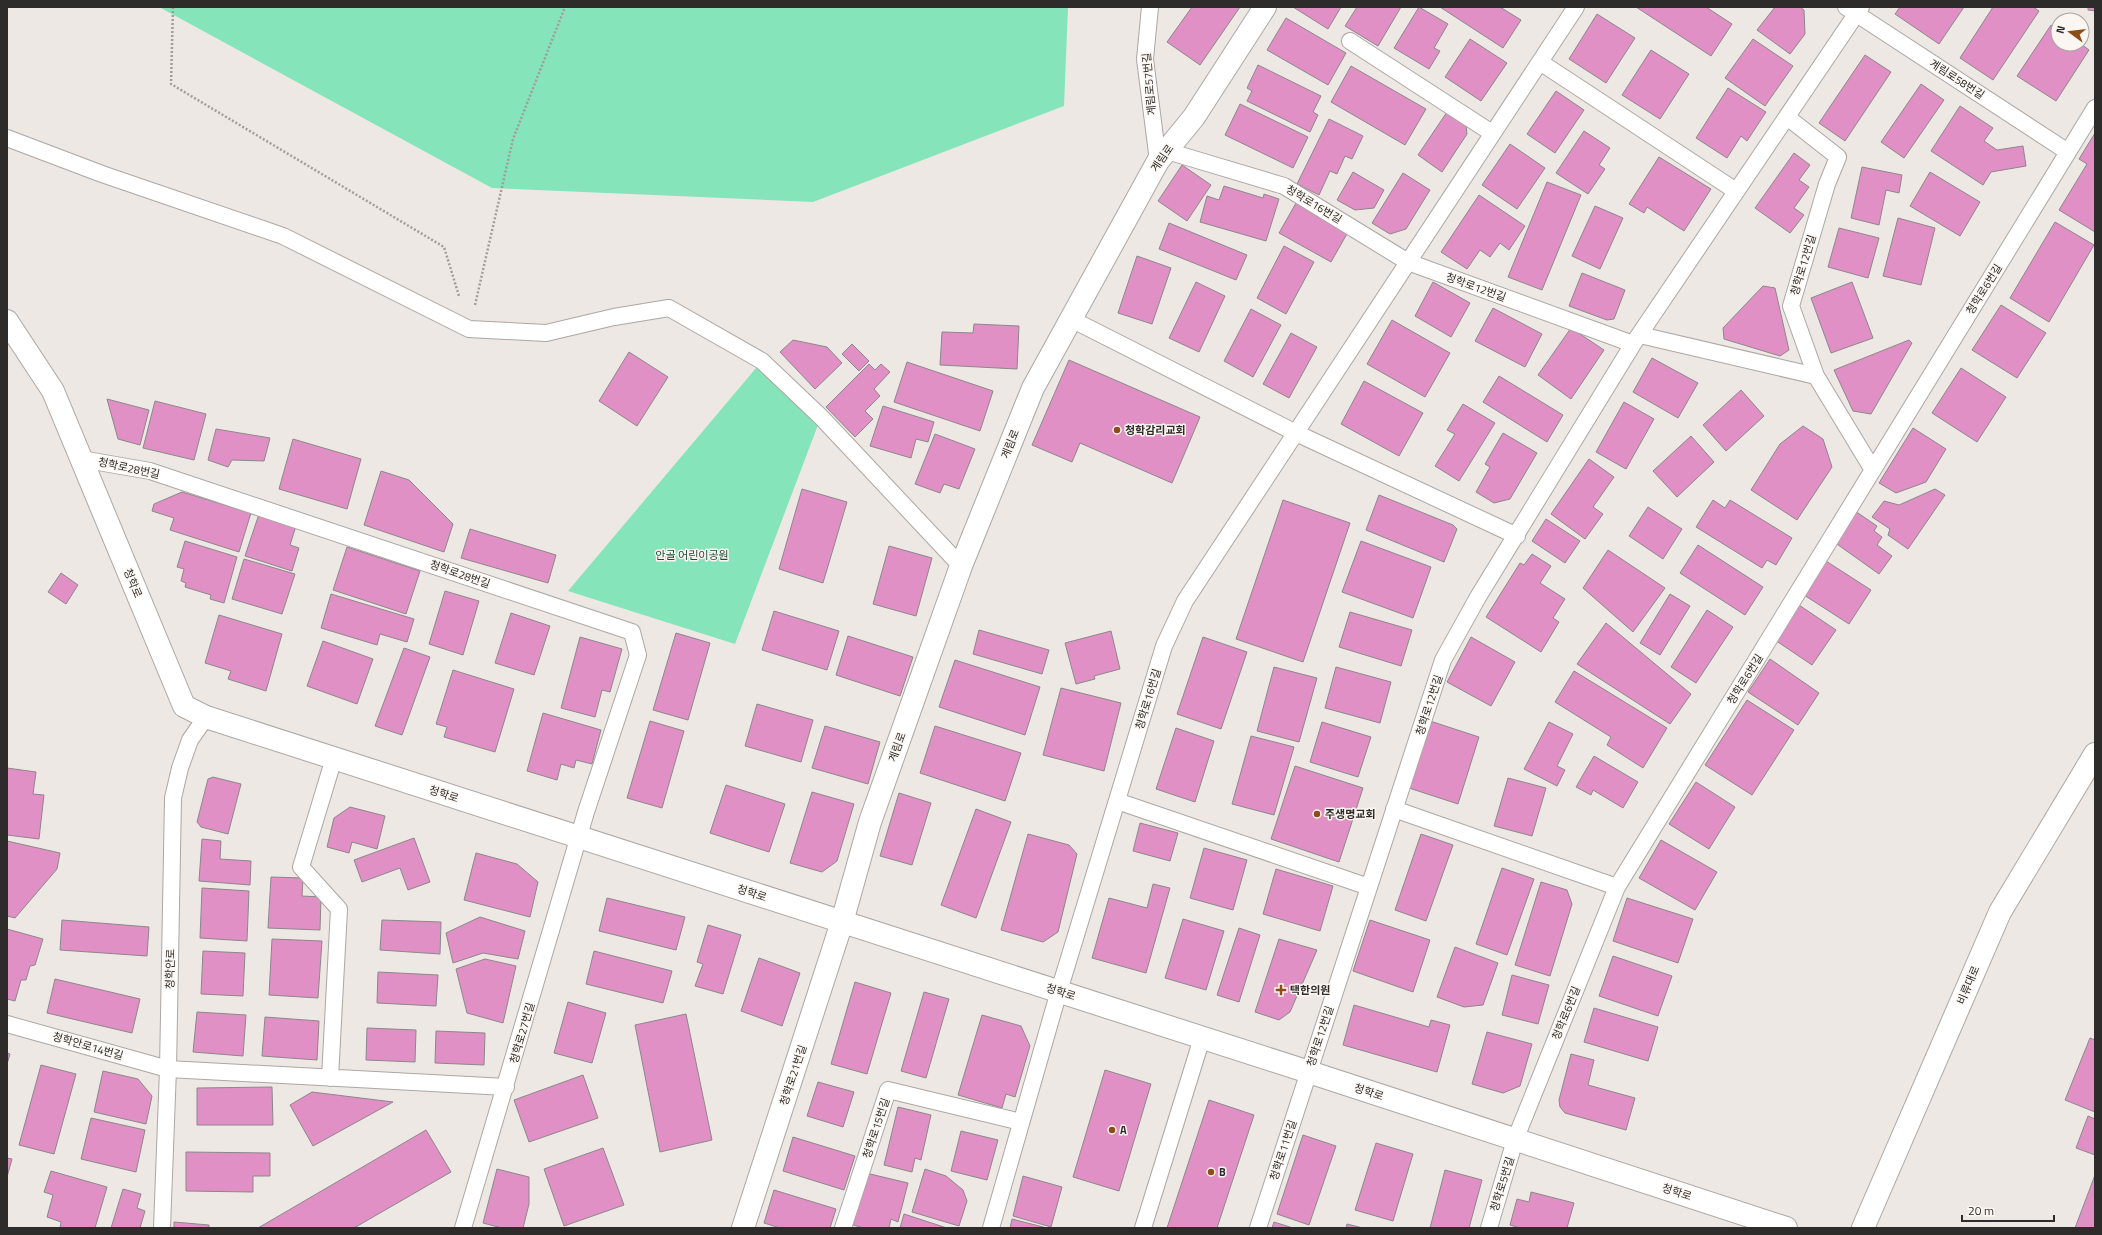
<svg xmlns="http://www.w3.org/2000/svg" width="2102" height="1235" viewBox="0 0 2102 1235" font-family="'Titillium Web','Noto Sans KR',sans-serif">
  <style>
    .green { fill: #85e4b9 }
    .building { fill: #e090c5; stroke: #8c878a }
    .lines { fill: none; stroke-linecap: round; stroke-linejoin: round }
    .service-casing { stroke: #aca7a3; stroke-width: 18 }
    .minor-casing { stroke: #aca7a3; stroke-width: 24 }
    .tertiary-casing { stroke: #aca7a3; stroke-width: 24 }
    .secondary-casing { stroke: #aca7a3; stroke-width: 24 }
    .path { stroke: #a19d9a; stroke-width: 2.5; stroke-dasharray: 2 2; stroke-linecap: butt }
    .service { stroke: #fff; stroke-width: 16 }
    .minor { stroke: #fff; stroke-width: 22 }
    .tertiary { stroke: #fff; stroke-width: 22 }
    .secondary { stroke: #fff; stroke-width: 22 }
    .poi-dot { fill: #8d4d16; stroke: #fbf6f1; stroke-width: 1.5 }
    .labels { text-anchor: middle; stroke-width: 3; stroke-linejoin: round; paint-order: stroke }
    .street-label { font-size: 11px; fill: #2e2c2a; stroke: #fbf6f1 }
    .poi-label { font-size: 11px; font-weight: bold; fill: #2e2c2a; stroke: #fbf6f1; text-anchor: start }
    .park-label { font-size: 11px; fill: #1f4b39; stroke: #fbf6f1 }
  </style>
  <rect width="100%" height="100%" fill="#eee8e4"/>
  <path class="green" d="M159,7H1068L1064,106L813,202L492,188Z
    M762,361L821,417L735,644L568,591Z"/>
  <path class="building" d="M1192,7H1240L1200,65L1167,42Z
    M1293,7H1341L1328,29Z
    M1357,7H1401L1378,46L1345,26Z
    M1419,7L1448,24L1434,48L1440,51L1429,69L1394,48Z
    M1440,7H1500L1521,20L1503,48Z
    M1636,7H1706L1732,24L1711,56Z
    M1775,7H1800L1804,10L1805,34L1790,54L1757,30Z
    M1900,7H1964L1939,44L1895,14Z
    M1993,7H2033L2039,11L1993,80L1960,58Z
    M2088,7H2095V11L2088,10Z
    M1597,14L1635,38L1606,83L1569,59Z
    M1286,18L1346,53L1328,85L1267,50Z
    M2051,25L2058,29V44H2081L2089,50L2056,101L2017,76Z
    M1470,39L1507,63L1481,101L1445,77Z
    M1753,39L1793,66L1765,106L1725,78Z
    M1651,50L1689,74L1660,119L1622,95Z
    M1865,55L1891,72L1845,141L1819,123Z
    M1258,65L1321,96L1313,112L1318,115L1310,132L1247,101L1252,91L1247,88Z
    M1351,66L1426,109L1405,145L1331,102Z
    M1921,84L1944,100L1904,158L1881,142Z
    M1728,88L1766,112L1747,141L1741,136L1727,158L1696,138Z
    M1556,91L1584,110L1555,153L1527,134Z
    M1240,104L1308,137L1293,168L1225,135Z
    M1960,106L1993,128L1984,141L1997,150L2023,146L2026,166L1991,172L1983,185L1931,151Z
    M1447,112L1466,125L1467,134L1442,172L1418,155Z
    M1329,119L1363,136L1352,159L1345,156L1337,174L1330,171L1319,195L1297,184Z
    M1584,131L1610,148L1599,165L1605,169L1588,194L1556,173Z
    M2095,133V232L2059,210L2087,164L2079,159Z
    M1510,144L1545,168L1517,209L1482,185Z
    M1794,153L1810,165L1799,180L1809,187L1794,208L1804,215L1790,233L1755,208Z
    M1659,157L1711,189L1684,231L1647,207L1644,213L1629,204Z
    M1182,165L1211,185L1187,221L1158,201Z
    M1862,167L1902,175L1899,193L1886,190L1879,225L1851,218Z
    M1353,172L1384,190L1374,208L1355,210L1337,200Z
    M1930,172L1980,202L1960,236L1910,206Z
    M1403,173L1430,190L1406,229L1390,234L1372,223Z
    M1547,182L1581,195L1542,290L1508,277Z
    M1224,186L1263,198L1264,194L1279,199L1266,241L1200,222L1207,196L1219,200Z
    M1479,195L1525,226L1509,250L1500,243L1490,257L1480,250L1467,269L1441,252Z
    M1296,203L1348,232L1331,262L1279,233Z
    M1595,206L1623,218L1600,269L1572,256Z
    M1898,218L1935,228L1921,285L1883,276Z
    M2055,222L2094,245L2049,322L2010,298Z
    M1169,223L1247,255L1236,280L1159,249Z
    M1839,228L1879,238L1868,278L1828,267Z
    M1284,246L1314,262L1286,314L1257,298Z
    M1137,256L1171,268L1152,324L1118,313Z
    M1582,273L1625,290L1614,319L1607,320L1569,306Z
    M1196,282L1225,296L1199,352L1169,338Z
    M1433,282L1470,303L1451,337L1415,316Z
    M1852,282L1873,338L1831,353L1811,298Z
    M1763,286L1775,288L1789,350L1780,356L1724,339L1723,328Z
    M2001,305L2046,333L2017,378L1972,350Z
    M1493,308L1542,334L1525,367L1475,341Z
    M1251,309L1281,325L1253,377L1224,361Z
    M1392,320L1450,353L1425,397L1367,364Z
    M974,324L1019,326L1017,369L940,365L942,332L973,333Z
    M1571,328L1604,350L1571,399L1538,375Z
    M1291,333L1317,347L1289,398L1263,384Z
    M793,340L827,347L842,363L815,389L780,352Z
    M1909,340L1912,343L1871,414L1853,411L1834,370Z
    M852,344L869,361L859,371L842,354Z
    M629,352L668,377L637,426L599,401Z
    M1652,358L1698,383L1678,418L1633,392Z
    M1069,360L1200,417L1172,483L1080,443L1072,462L1032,445Z
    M907,362L993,391L980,431L894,402Z
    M869,364L875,370L881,364L890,372L874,389L880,396L865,411L873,419L855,437L826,407Z
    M1961,368L2006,397L1977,442L1932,413Z
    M1499,376L1563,415L1547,442L1483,402Z
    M1364,381L1423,413L1399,456L1341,424Z
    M1741,390L1764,416L1726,451L1703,425Z
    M107,399L149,410L140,445L118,439Z
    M155,401L206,414L194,460L143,448Z
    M1624,402L1654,419L1626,469L1596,452Z
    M1463,404L1495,423L1459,481L1435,466L1455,434L1447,430Z
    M883,406L934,422L928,442L916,439L911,458L870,446Z
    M1803,426L1823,439L1832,467L1797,520L1751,490L1780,444Z
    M1913,428L1946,449L1926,482L1896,493L1879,483Z
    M216,429L270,438L264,461L232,460L228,467L208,460Z
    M1503,433L1537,453L1510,499L1494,503L1476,492L1490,467L1485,464Z
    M935,434L975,449L959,489L944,484L940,493L915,484Z
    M1691,436L1714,462L1677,497L1653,471Z
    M293,439L361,459L347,509L279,489Z
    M1589,459L1614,477L1593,507L1603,514L1585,539L1551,514Z
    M381,471L409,480L453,524L444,552L364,525Z
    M802,489L847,502L823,583L779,569Z
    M1935,489L1945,495L1908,549L1888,535L1890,529L1872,517L1884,501L1899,505Z
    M182,492L251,513L239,552L170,530L174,518L152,511L154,504Z
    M1379,495L1453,525L1457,529L1444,562L1366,530Z
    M1283,500L1350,523L1303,662L1236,639Z
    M1713,500L1725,508L1730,500L1792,538L1776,565L1767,560L1762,568L1696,527Z
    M1648,507L1682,529L1663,559L1629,536Z
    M1855,511L1877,526L1874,531L1882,537L1877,545L1892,556L1879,574L1834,542Z
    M259,514L296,526L290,545L299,548L292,571L245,556Z
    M1546,519L1580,541L1565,563L1532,541Z
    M470,529L556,555L548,583L461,558Z
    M185,541L237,557L224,603L210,599L211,595L185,587L186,583L181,581L184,569L177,567Z
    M1361,541L1431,567L1413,618L1342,592Z
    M1698,545L1763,587L1745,615L1680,573Z
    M889,546L932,558L916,616L873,604Z
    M347,547L420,571L406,614L333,590Z
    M1608,550L1665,588L1633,632L1583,588Z
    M1532,554L1551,566L1540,583L1565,599L1553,618L1559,622L1541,652L1486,617L1520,563L1524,565Z
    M244,559L295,574L282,614L232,599Z
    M1826,561L1871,590L1849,624L1804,595Z
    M61,573L78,585L66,604L48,592Z
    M445,591L479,601L463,655L429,644Z
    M331,594L414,619L407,642L380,634L377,645L321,628Z
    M1670,594L1690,606L1660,655L1640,643Z
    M1796,603L1836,630L1812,665L1772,638Z
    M1707,610L1733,627L1696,683L1671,667Z
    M774,611L839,631L827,670L762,650Z
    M1350,612L1412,630L1401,666L1339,647Z
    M511,613L550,626L534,675L495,663Z
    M219,615L282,634L266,691L228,679L231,671L205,663Z
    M1606,623L1691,694L1670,724L1577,664Z
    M979,630L1049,650L1042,674L973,654Z
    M1111,631L1120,669L1094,676L1095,679L1076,684L1065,643Z
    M676,633L710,643L688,720L653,710Z
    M848,636L913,657L900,696L836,675Z
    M580,637L622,649L610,692L602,690L595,717L561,708Z
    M1203,637L1247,652L1221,729L1177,714Z
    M1471,637L1515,662L1491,706L1447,682Z
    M323,641L373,659L357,704L307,686Z
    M404,648L430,657L402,735L375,726Z
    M1770,659L1819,693L1798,725L1748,692Z
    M955,660L1040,687L1025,735L939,707Z
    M1274,667L1317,678L1299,742L1257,731Z
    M1336,667L1391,682L1380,723L1325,708Z
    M453,670L514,689L495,752L444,737L447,727L436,724Z
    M1574,671L1667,728L1643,768L1607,745L1611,737L1555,702Z
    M1061,688L1121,703L1104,771L1043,755Z
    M1747,700L1794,730L1752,795L1705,765Z
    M757,704L813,720L801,762L745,746Z
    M543,713L601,730L592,764L576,760L574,768L561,764L557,780L527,771Z
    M650,721L684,731L662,808L627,798Z
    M1430,721L1479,737L1458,804L1409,788Z
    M1322,722L1371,737L1358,777L1310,762Z
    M1549,722L1573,734L1557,766L1565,770L1557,786L1524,769Z
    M825,726L880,742L868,784L812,768Z
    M935,726L1021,753L1005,801L920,773Z
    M1176,728L1214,741L1195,802L1156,789Z
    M1251,736L1294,747L1274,815L1232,804Z
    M1594,756L1638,782L1623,808L1593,790L1591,795L1576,787Z
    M1295,766L1363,788L1339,862L1271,839Z
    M7,768L36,772L33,794L44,795L39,839L7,835Z
    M213,777L241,784L228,834L201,827L197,822L208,779Z
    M1508,778L1546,788L1532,836L1494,826Z
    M1696,782L1735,807L1709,849L1669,824Z
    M726,785L785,804L769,852L710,833Z
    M812,792L854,804L837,861L822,872L790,863Z
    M899,793L931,803L912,865L880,856Z
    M350,807L385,816L377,849L352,842L349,853L327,847L334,818Z
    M976,809L1011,822L976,918L941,905Z
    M1140,823L1178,833L1170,861L1133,851Z
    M1028,834L1069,845L1077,854L1058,932L1043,942L1001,930Z
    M1421,834L1453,845L1426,921L1395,910Z
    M414,838L430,882L408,890L400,868L362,882L354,860Z
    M202,839L221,841L220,859L251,861L250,885L199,881Z
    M1661,840L1717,872L1695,910L1639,878Z
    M7,841L60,853L57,869L15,918L7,916Z
    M1204,848L1247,860L1233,910L1190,898Z
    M476,853L517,864L538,882L530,917L464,900Z
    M1502,868L1534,879L1507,955L1476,944Z
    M1276,869L1333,886L1320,931L1263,914Z
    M271,877L303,878L302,896L321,897L320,930L268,928Z
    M1541,882L1567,890L1572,904L1550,976L1515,965Z
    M1153,884L1170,888L1146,973L1092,958L1109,898L1147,908Z
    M202,888L249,891L247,941L200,938Z
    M607,898L685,917L676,950L599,931Z
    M1627,898L1693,919L1678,963L1613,941Z
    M480,917L525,931L518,959L483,953L453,963L446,933Z
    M1183,919L1224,931L1206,990L1165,978Z
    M62,920L149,927L147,956L60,950Z
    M382,920L441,922L440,954L380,950Z
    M1370,920L1430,940L1413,992L1353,971Z
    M708,925L741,935L723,994L695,986L703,964L697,962Z
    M1239,928L1260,935L1239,1002L1217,995Z
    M7,929L43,939L35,965L30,966L26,980H21L15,1001L7,999Z
    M272,939L322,941L318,998L269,995Z
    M1279,939L1317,950L1290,1012L1279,1020L1255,1012Z
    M1455,947L1498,963L1483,1005L1464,1007L1437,997Z
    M203,951L245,953L243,996L201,994Z
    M594,951L672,971L663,1003L586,984Z
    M1613,956L1672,976L1658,1016L1599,996Z
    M759,958L800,973L782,1026L741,1011Z
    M485,959L516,966L503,1023L467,1013L456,969Z
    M378,972L438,975L436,1006L377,1003Z
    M1512,975L1549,985L1538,1024L1502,1015Z
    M55,979L140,999L132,1033L47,1013Z
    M855,982L891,993L867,1074L831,1064Z
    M924,992L949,999L926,1078L901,1071Z
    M568,1002L606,1013L592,1063L554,1053Z
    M1354,1005L1429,1027L1431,1020L1450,1025L1437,1072L1343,1045Z
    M1594,1008L1658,1027L1648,1061L1584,1042Z
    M197,1012L246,1015L243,1056L193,1052Z
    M686,1014L712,1140L660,1152L635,1025Z
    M982,1015L1021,1026L1030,1046L1015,1097L1006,1094L1002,1108L958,1095Z
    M265,1017L319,1021L317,1060L262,1056Z
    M367,1028L416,1030L415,1062L366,1060Z
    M436,1031L485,1033L484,1065L435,1063Z
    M1487,1032L1532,1044L1520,1086L1503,1093L1472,1084Z
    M2090,1038L2095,1040V1112L2065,1100Z
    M7,1053L10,1054L7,1064Z
    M1571,1054L1594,1060L1588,1085L1635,1098L1626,1130L1565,1113L1560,1107L1559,1100Z
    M41,1065L76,1074L54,1154L19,1145Z
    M1105,1070L1151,1084L1119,1191L1073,1177Z
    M103,1071L138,1079L152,1096L146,1124L94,1112Z
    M583,1075L598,1118L529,1142L514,1100Z
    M818,1082L854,1092L843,1127L807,1116Z
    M272,1087L273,1125H197V1088Z
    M312,1092L393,1102L313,1146L290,1105Z
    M1209,1100L1254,1115L1217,1228H1167Z
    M898,1107L931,1115L921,1160L915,1158L912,1172L884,1165Z
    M2088,1116L2095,1119V1155L2076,1148Z
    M91,1118L145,1130L136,1172L81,1159Z
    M426,1130L451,1172L354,1228H258Z
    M961,1131L998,1140L987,1180L951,1171Z
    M1303,1135L1336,1146L1309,1225L1277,1214Z
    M793,1137L855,1156L844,1190L783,1171Z
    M1376,1143L1413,1154L1393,1221L1355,1210Z
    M603,1148L624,1205L564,1226L544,1169Z
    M186,1152L270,1153V1176H253V1192L186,1191Z
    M7,1158L12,1159L7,1177Z
    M497,1169L529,1177V1204L523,1228H502L483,1223Z
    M925,1169L946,1176L963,1190L967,1201L959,1226L912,1212Z
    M1445,1170L1482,1180L1469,1228H1430Z
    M51,1171L107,1187L95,1228H60L61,1222L47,1217L53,1195L44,1192Z
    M866,1173L908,1183L898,1222L891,1219L889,1228H864L853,1225Z
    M2095,1175V1228H2075Z
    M1023,1176L1062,1187L1051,1227L1013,1216Z
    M123,1189L141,1194L137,1208L145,1211L140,1228H111Z
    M774,1190L836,1209L830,1228H780L764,1223Z
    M1531,1192L1574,1203L1567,1228H1520L1510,1225L1517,1199L1529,1202Z
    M904,1214L947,1228H900Z
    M1012,1219L1047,1228H1010Z
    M174,1222L209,1225V1228H174Z
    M1274,1222L1293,1228H1272Z
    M1347,1224L1363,1228H1346Z"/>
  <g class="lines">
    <g class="service-casing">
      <path id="service" d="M1150,7L1145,59L1158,161
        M1846,7L2068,152
        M1350,41L1492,133
        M1540,62L1736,191
        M1787,117L1838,157L1827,184L1791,306L1816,376L1873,470
        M7,138L102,174L283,236L469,329L546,333L614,317L669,308L762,361L821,417L961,566
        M1167,151L1284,186L1408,262L1633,344
        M1071,319L1296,433L1517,536
        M1640,335L1816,376
        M81,459L150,471L632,632L638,655L586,812L463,1228
        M1117,801L1369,887
        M1394,809L1617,887
        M7,1024L168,1069L506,1087
        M330,1078L339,909L301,867L334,758
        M162,1228L168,1069L173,798L180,768L190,740L206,717
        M843,1228L888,1090L1021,1122
        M991,1228L1059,991L1164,646L1185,601L1576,7
        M1143,1228L1202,1038
        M1258,1228L1443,660L1478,597L1633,344L1861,7
        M1489,1228L1515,1140L1617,887L2095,108"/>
    </g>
    <g class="minor-casing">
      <path id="minor" d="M743,1228L842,922L870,822L961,566L1033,388L1158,161L1194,117L1265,7"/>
    </g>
    <g class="tertiary-casing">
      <path id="tertiary" d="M7,321L53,391L184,706L206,717L1309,1072L1786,1228"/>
    </g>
    <g class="secondary-casing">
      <path id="secondary" d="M1863,1228L2000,912L2095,754"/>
    </g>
    <path class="path" d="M173,7L171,84L444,247L459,296
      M475,305L513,139L565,7"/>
    <use href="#service" class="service"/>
    <use href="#minor" class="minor"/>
    <use href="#tertiary" class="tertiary"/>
    <use href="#secondary" class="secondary"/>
  </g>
  <g class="poi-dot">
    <circle cx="1117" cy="430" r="4"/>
    <circle cx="1317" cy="814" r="4"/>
    <path d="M1279 984h4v4h4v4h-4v4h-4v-4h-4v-4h4z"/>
    <circle cx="1112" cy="1130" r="4"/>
    <circle cx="1211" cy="1172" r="4"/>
  </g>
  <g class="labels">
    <g class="street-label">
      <text transform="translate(1957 79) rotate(33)" y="4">계림로58번길</text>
      <text transform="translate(1149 84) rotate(-95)" y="4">계림로57번길</text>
      <text transform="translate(1162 158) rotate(-55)" y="4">계림로</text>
      <text transform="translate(1314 204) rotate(31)" y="4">청학로16번길</text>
      <text transform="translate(1803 265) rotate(-73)" y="4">청학로12번길</text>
      <text transform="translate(1476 287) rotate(20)" y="4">청학로12번길</text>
      <text transform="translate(1984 289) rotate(-58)" y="4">청학로6번길</text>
      <text transform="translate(1010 444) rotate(-68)" y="4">계림로</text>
      <text transform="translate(129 468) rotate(12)" y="4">청학로28번길</text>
      <text transform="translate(460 574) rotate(19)" y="4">청학로28번길</text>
      <text transform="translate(133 583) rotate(67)" y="4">청학로</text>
      <text transform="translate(1745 679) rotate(-58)" y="4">청학로6번길</text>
      <text transform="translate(1148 699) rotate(-73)" y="4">청학로16번길</text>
      <text transform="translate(1429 705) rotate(-72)" y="4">청학로12번길</text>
      <text transform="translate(897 747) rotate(-70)" y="4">계림로</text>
      <text transform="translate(444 794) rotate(18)" y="4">청학로</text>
      <text transform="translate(752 893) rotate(18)" y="4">청학로</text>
      <text transform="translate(170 969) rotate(-89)" y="4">청학안로</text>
      <text transform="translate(1968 985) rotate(-67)" y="4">비류대로</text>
      <text transform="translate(1061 992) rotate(18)" y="4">청학로</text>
      <text transform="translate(1566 1013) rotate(-68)" y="4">청학로6번길</text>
      <text transform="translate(522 1033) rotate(-74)" y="4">청학로27번길</text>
      <text transform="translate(1320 1036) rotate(-72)" y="4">청학로12번길</text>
      <text transform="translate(88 1046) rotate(16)" y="4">청학안로14번길</text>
      <text transform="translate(793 1075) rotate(-72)" y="4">청학로21번길</text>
      <text transform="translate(1369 1092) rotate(18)" y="4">청학로</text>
      <text transform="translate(876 1128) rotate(-72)" y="4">청학로15번길</text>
      <text transform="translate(1283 1150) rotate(-72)" y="4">청학로11번길</text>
      <text transform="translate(1502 1184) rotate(-73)" y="4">청학로5번길</text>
      <text transform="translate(1677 1192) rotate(18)" y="4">청학로</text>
    </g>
    <g class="poi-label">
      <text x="1125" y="434">청학감리교회</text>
      <text x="1325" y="818">주생명교회</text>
      <text x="1290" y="994">택한의원</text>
      <text x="1120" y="1134">A</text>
      <text x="1219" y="1176">B</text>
    </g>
    <g class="park-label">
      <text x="692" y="559">안골 어린이공원</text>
    </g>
  </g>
  <rect width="2102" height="1235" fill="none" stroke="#2e2c2a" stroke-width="16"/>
  <g transform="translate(2070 32) rotate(285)"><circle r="19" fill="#fbf6f1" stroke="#a9a5a1"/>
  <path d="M0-3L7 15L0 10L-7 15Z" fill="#8d4d16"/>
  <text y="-6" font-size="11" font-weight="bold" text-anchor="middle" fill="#2e2c2a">N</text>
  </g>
  <path d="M1962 1215v6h92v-6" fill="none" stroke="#2e2c2a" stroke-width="2"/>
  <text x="1968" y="1215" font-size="12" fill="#2e2c2a" stroke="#fbf6f1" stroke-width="3" paint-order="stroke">20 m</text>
</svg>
